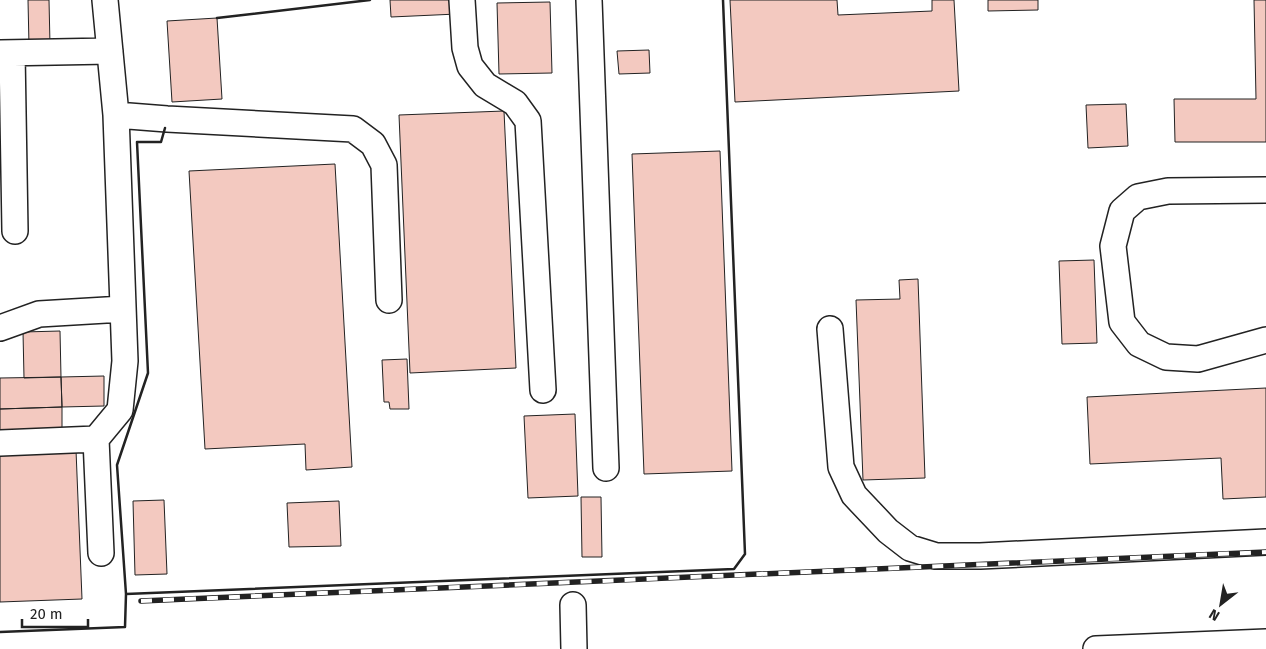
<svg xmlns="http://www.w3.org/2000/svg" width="1266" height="649" viewBox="0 0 1266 649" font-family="'Fira Sans',sans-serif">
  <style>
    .building { fill: #f3c9c0; stroke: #222 }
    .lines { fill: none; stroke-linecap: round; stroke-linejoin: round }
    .minor-casing { stroke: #222; stroke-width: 28 }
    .minor { stroke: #fff; stroke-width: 25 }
    .rail-casing { stroke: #222; stroke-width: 5.5 }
    .rail { stroke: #fff; stroke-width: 4; stroke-dasharray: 11; stroke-linecap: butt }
    .wall { stroke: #222; stroke-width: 2.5 }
  </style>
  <rect width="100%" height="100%" fill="#fff"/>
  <path class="building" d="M28,0H49L50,45L29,46Z
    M390,0H456L457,14L391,17Z
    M730,0H837L838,15L932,11V0H954L959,91L735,102Z
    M988,0H1038V10L988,11Z
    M1254,0H1266V142H1175L1174,99H1256Z
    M550,2L552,73L499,74L497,3Z
    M217,18L222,99L172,102L167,21Z
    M649,50L650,73L619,74L617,51Z
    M1126,104L1128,146L1088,148L1086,105Z
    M504,111L516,368L410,373L399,115Z
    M720,151L732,471L644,474L632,154Z
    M335,164L352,467L306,470L305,444L205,449L189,171Z
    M1094,260L1097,343L1062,344L1059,261Z
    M918,279L925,478L863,480L856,300L900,299L899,280Z
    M60,331L61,377L24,378L23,332Z
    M407,359L409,409H390L389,402H384L382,360Z
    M104,376V406L62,407L61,377Z
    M61,377L62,407L0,409V378Z
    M1266,388V497L1223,499L1221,458L1090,464L1087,397Z
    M62,407V429L0,430V409Z
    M575,414L578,496L528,498L524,416Z
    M76,450L82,599L0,602V453Z
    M581,497H601L602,557H582Z
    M164,500L167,574L135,575L133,501Z
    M339,501L341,546L289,547L287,503Z"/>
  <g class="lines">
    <g class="minor-casing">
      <path id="minor" d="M462,0L465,48L470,66L485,85L515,103L528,121L543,390
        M589,0L606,468
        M0,53L110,51
        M12,53L15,231
        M116,115L167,119L353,129L373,144L384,165L389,300
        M1266,190L1168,191L1138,197L1122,211L1113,246L1122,322L1139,344L1166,357L1198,359L1266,340
        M0,328L39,314L123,309
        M830,329L841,467L854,495L888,531L910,548L936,556H980L1266,542
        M0,443L96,439
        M101,553L96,439L120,410L125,361L116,115L105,0
        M573,605L574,649
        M1096,649L1266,642"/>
    </g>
    <use href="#minor" class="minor"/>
    <g class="rail-casing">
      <path id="rail" d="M141,601L1266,552"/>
    </g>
    <use href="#rail" class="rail"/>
    <path class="wall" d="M217,18L370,0
      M126,594L734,569L745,554L723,0
      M0,632L125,627L126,594L117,465L148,373L137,142H161L165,128"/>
  </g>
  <g transform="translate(1221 604) rotate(211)" stroke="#ffffff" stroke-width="4" paint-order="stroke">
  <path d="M0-4L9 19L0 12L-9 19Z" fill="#222222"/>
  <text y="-8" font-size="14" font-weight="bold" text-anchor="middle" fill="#222222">N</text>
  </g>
  <path d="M22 619v8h66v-8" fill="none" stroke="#222222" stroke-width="2.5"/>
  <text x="30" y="619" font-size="15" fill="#222222" stroke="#ffffff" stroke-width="4" paint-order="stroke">20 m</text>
</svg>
